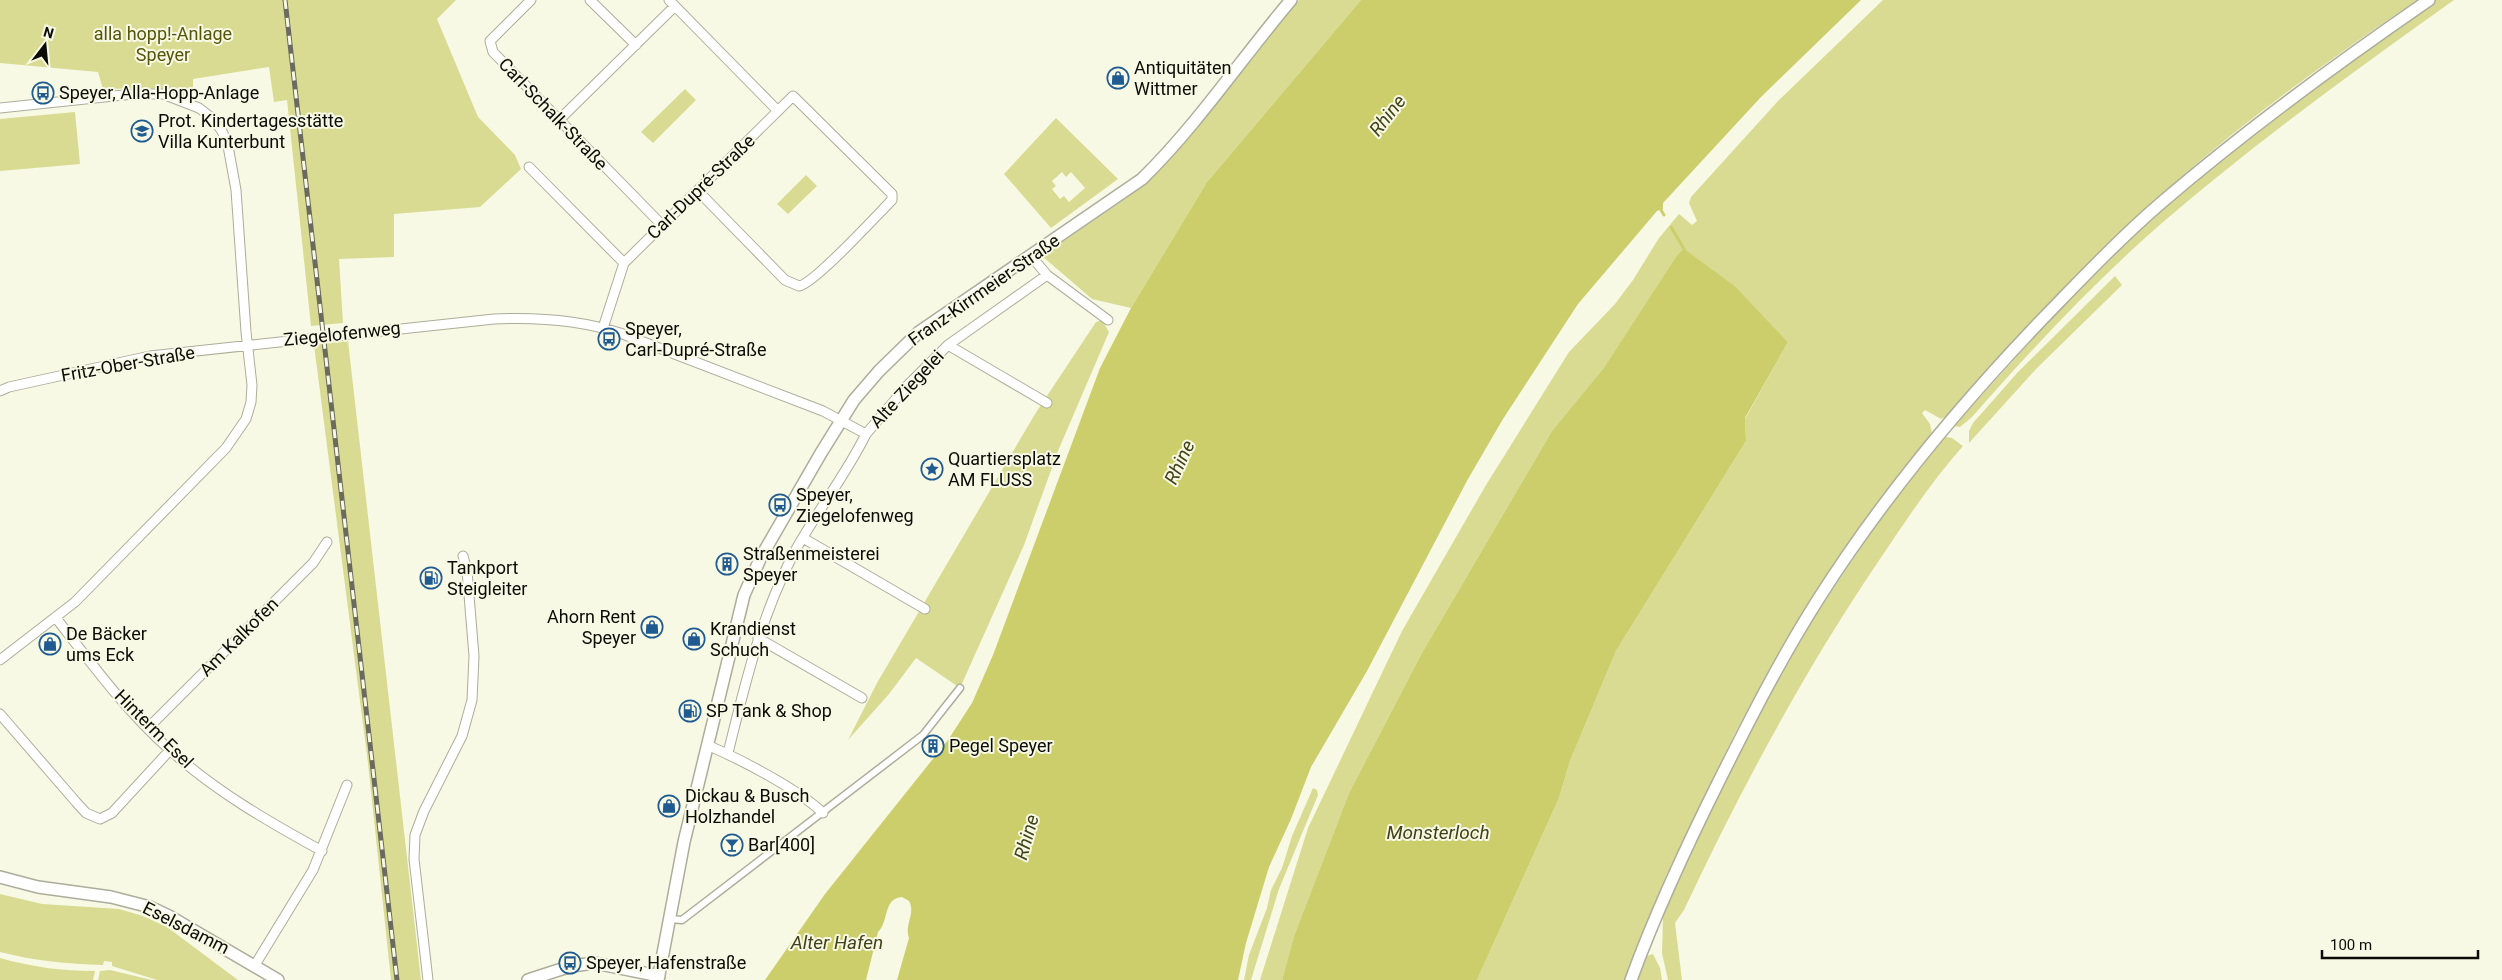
<svg xmlns="http://www.w3.org/2000/svg" width="2502" height="980" viewBox="0 0 2502 980" font-family="Roboto,sans-serif">
  <style>
    .green { fill: #d9db92; fill-rule: evenodd }
    .water { fill: #ccce6c }
    .lines { fill: none; stroke-linecap: round; stroke-linejoin: round }
    .stream { stroke: #ccce6c; stroke-width: 3 }
    .pedestrian-casing { stroke: #acad9a; stroke-width: 9 }
    .minor-casing { stroke: #acad9a; stroke-width: 11 }
    .tertiary-casing { stroke: #acad9a; stroke-width: 14 }
    .pedestrian { stroke: #fff; stroke-width: 6 }
    .minor { stroke: #fff; stroke-width: 9 }
    .tertiary { stroke: #fff; stroke-width: 11 }
    .rail-casing { stroke: #6a6a5f; stroke-width: 5 }
    .rail { stroke: #f7f9e5; stroke-width: 3; stroke-dasharray: 9; stroke-linecap: butt }
    .labels { text-anchor: middle; stroke-width: 4; stroke-linejoin: round; paint-order: stroke }
    .park-label { font-size: 18px; fill: #55550a; stroke: #f7f9e5 }
    .poi-label { font-size: 18px; fill: #0c0c06; stroke: #f7f9e5; text-anchor: start }
    .street-label { font-size: 18px; fill: #0c0c06; stroke: #f7f9e5 }
    .water-label { font-size: 19px; font-style: italic; fill: #414219; stroke: #f7f9e5 }
  </style>
  <rect width="100%" height="100%" fill="#f7f9e5"/>
  <path class="green" d="M0,0H456L437,19L478,117L515,155L521,169L480,207L394,214V257L339,259L343,323L311,326L287,100L274,102L269,67L193,79V92L188,97L150,88L103,89L98,72L0,63Z
    M1299,0H1361L1207,182L1131,308L1092,299L1042,256L1125,199L1159,171Z
    M1883,0H2417C2333,57 2249,117 2173,184C2093,256 2021,334 1950,414L1941,419L1925,410L1922,413L1930,424L1932,434L1871,512L1820,586L1770,668L1735,733L1666,876L1625,980H1477L1559,798L1570,761L1616,651L1746,441L1745,419L1788,342L1735,286L1684,250L1677,255L1604,369L1552,431L1423,651L1349,793L1294,936L1282,980H1260L1308,828L1402,631L1486,485L1569,352L1615,304L1633,280L1659,238L1679,214L1692,225L1697,221L1689,203L1691,197L1778,101Z
    M2436,0H2454C2354,71 2255,143 2162,223C2094,282 2031,350 1972,417L1960,427L1954,426L2097,268L2201,176L2287,109Z
    M685,89L696,100L653,143L641,132Z
    M75,112L80,164L0,171V119Z
    M1056,118L1118,179L1051,228L1004,174ZM1062,172L1066,177L1071,172L1085,188L1069,202L1064,196L1060,199L1052,189L1056,186L1052,181Z
    M806,175L817,186L788,214L777,204Z
    M2115,276L2122,285L2037,368L1969,443V431L1973,423L2018,372Z
    M1102,320L1109,332L1058,451L1024,545L960,688L916,658L889,694L848,740L877,683L1035,414L1096,322Z
    M348,341L421,980H391L368,763L314,345Z
    M1945,437L1952,438L1963,446C1931,482 1905,522 1878,562C1803,673 1741,789 1684,910L1675,923L1682,980H1668L1662,953L1663,916L1677,879L1724,782L1801,637L1884,513Z
    M1313,788L1317,790L1318,795L1279,889L1251,980H1244L1249,955L1267,908L1271,890L1282,868L1292,836Z
    M0,894L42,904L119,909L143,916L167,927L238,980H157L112,966V962L104,961L103,965C67,964 35,961 0,952Z
    M1653,954L1660,968L1662,980H1636L1647,956Z
    M0,958C32,967 62,971 95,971L93,980H0Z
    M110,970L152,980H98L100,971Z"/>
  <path class="water" d="M1361,0H1861L1761,97L1663,203V209L1657,211L1578,304L1503,419L1468,479L1367,671L1311,767L1291,819L1269,867L1246,943L1238,980H897L909,938C904,925 916,913 909,901L902,897C883,898 889,922 878,932L866,980H765L825,894L948,740L972,703L993,655L1100,368L1131,308L1207,182Z
    M1684,249L1735,286L1788,342L1745,418L1746,441L1616,651L1570,761L1559,798L1477,980H1282L1294,936L1349,793L1423,651L1552,431L1604,368L1677,255Z"/>
  <g class="lines">
    <path class="stream" d="M1661,210L1664,215
      M1671,227L1684,249"/>
    <g class="pedestrian-casing">
      <path id="pedestrian" d="M670,919L682,920L923,735L960,688"/>
    </g>
    <g class="minor-casing">
      <path id="minor" d="M531,0L490,41L493,52L662,225
        M590,0L636,45
        M669,0L778,111
        M0,108L133,94H163L199,108L212,118L222,131L228,146L236,190L246,332L252,385L251,402L246,419L226,448L75,602L0,660
        M559,120L675,6
        M529,167L624,263
        M1031,256L1047,275
        M603,328L624,263L793,96L892,194V200C877,215 814,284 799,286L785,280L698,191
        M948,345L1047,403
        M0,391L9,387L150,356L494,319C536,317 580,320 620,333L823,411L866,434L906,387L948,345L1047,275L1108,320
        M803,538L925,609
        M56,618C91,663 127,712 170,750C215,791 269,822 322,851
        M758,638L862,698
        M0,714L76,802L86,813L100,819L112,813L170,750
        M148,728L313,563L327,542
        M707,745C740,759 798,789 823,813
        M728,753C745,684 761,615 795,551C817,511 846,475 866,434
        M255,965L313,870L347,785
        M428,980L414,859L415,835L424,811L462,736L472,700L474,656L467,571L463,556"/>
    </g>
    <g class="tertiary-casing">
      <path id="tertiary" d="M0,877L38,887L111,897L150,907L169,916L278,980
        M528,980L571,966L595,963L659,976
        M658,980L684,842L744,595L761,557L821,453L854,400L879,371L919,332L1142,179C1198,124 1241,59 1291,0
        M1631,980C1656,911 1687,845 1720,779C1751,717 1782,656 1819,598C1887,491 1971,392 2059,302C2092,268 2125,234 2161,203C2246,130 2336,64 2429,0"/>
    </g>
    <use href="#pedestrian" class="pedestrian"/>
    <use href="#minor" class="minor"/>
    <use href="#tertiary" class="tertiary"/>
    <g class="rail-casing">
      <path id="rail" d="M285,0L397,980"/>
    </g>
    <use href="#rail" class="rail"/>
  </g>
  <defs>
    <g id="shop-ring" transform="scale(1.125)"><circle r="9.5" fill="#f7f9e5" stroke="#1f5a91" stroke-width="1.5"/><path d="M-5-2.5h2.3a2.7 3.5 0 0 1 5.4 0H5L5.5 6h-11ZM-1.5-2.5h3a1.5 2.3 0 0 0-3 0Z" fill="#1f5a91"/></g>
    <g id="bus-ring" transform="scale(1.125)"><circle r="9.5" fill="#f7f9e5" stroke="#1f5a91" stroke-width="1.5"/><path d="M-5-6H5V4H4V6H2V4H-2V6H-4V4H-5ZM-3.5-4V0h7V-4ZM-3.5 1.2v1.5H-2V1.2ZM2 1.2v1.5H3.5V1.2Z" fill="#1f5a91"/></g>
    <g id="school-ring" transform="scale(1.125)"><circle r="9.5" fill="#f7f9e5" stroke="#1f5a91" stroke-width="1.5"/><path d="M0-5L7-2L0 1L-7-2ZM-4 1L0 2.5L4 1V4Q0 6-4 4Z" fill="#1f5a91"/></g>
    <g id="sight-ring" transform="scale(1.125)"><circle r="9.5" fill="#f7f9e5" stroke="#1f5a91" stroke-width="1.5"/><path d="M0-6L1.8-2.2L6-1.7L2.9 1.2L3.7 5.4L0 3.3L-3.7 5.4L-2.9 1.2L-6-1.7L-1.8-2.2Z" fill="#1f5a91"/></g>
    <g id="building-ring" transform="scale(1.125)"><circle r="9.5" fill="#f7f9e5" stroke="#1f5a91" stroke-width="1.5"/><path d="M-4-6H4V6H1V3H-1V6H-4ZM-2.5-4.3h1.7v1.8h-1.7ZM.8-4.3h1.7v1.8H.8ZM-2.5-1h1.7V.8h-1.7ZM.8-1h1.7V.8H.8Z" fill="#1f5a91"/></g>
    <g id="fuel-ring" transform="scale(1.125)"><circle r="9.5" fill="#f7f9e5" stroke="#1f5a91" stroke-width="1.5"/><path d="M-5.5-6h7V0h2V4h1.3V-2.5L3-4.5l.8-.8L6-3V5H2.5V1h-1V6h-7ZM-4.2-4.7v3.2H.2V-4.7Z" fill="#1f5a91"/></g>
    <g id="bar-ring" transform="scale(1.125)"><circle r="9.5" fill="#f7f9e5" stroke="#1f5a91" stroke-width="1.5"/><path d="M-6-5H6L.8 .8V4.5H3.5V6h-7V4.5H-.8V.8Z" fill="#1f5a91"/></g>
  </defs>
  <g fill-rule="evenodd">
    <use href="#shop-ring" x="1118" y="78"/>
    <use href="#bus-ring" x="43" y="93"/>
    <use href="#school-ring" x="142" y="131"/>
    <use href="#bus-ring" x="609" y="339"/>
    <use href="#sight-ring" x="932" y="469"/>
    <use href="#bus-ring" x="780" y="505"/>
    <use href="#building-ring" x="727" y="564"/>
    <use href="#fuel-ring" x="431" y="578"/>
    <use href="#shop-ring" x="652" y="627"/>
    <use href="#shop-ring" x="694" y="639"/>
    <use href="#shop-ring" x="50" y="644"/>
    <use href="#fuel-ring" x="690" y="711"/>
    <use href="#building-ring" x="933" y="746"/>
    <use href="#shop-ring" x="669" y="806"/>
    <use href="#bar-ring" x="732" y="845"/>
    <use href="#bus-ring" x="570" y="963"/>
  </g>
  <g class="labels">
    <g class="park-label">
      <text x="163" y="40">alla hopp!-Anlage<tspan x="163" dy="21">Speyer</tspan></text>
    </g>
    <g class="poi-label">
      <text x="1134" y="74">Antiquitäten<tspan x="1134" dy="21">Wittmer</tspan></text>
      <text x="59" y="99">Speyer, Alla-Hopp-Anlage</text>
      <text x="158" y="127">Prot. Kindertagesstätte<tspan x="158" dy="21">Villa Kunterbunt</tspan></text>
      <text x="625" y="335">Speyer,<tspan x="625" dy="21">Carl-Dupré-Straße</tspan></text>
      <text x="948" y="465">Quartiersplatz<tspan x="948" dy="21">AM FLUSS</tspan></text>
      <text x="796" y="501">Speyer,<tspan x="796" dy="21">Ziegelofenweg</tspan></text>
      <text x="743" y="560">Straßenmeisterei<tspan x="743" dy="21">Speyer</tspan></text>
      <text x="447" y="574">Tankport<tspan x="447" dy="21">Steigleiter</tspan></text>
      <text x="636" y="623" text-anchor="end">Ahorn Rent<tspan x="636" dy="21">Speyer</tspan></text>
      <text x="710" y="635">Krandienst<tspan x="710" dy="21">Schuch</tspan></text>
      <text x="66" y="640">De Bäcker<tspan x="66" dy="21">ums Eck</tspan></text>
      <text x="706" y="717">SP Tank &amp; Shop</text>
      <text x="949" y="752">Pegel Speyer</text>
      <text x="685" y="802">Dickau &amp; Busch<tspan x="685" dy="21">Holzhandel</tspan></text>
      <text x="748" y="851">Bar[400]</text>
      <text x="586" y="969">Speyer, Hafenstraße</text>
    </g>
    <g class="street-label">
      <text transform="translate(553 114) rotate(46)" y="6">Carl-Schalk-Straße</text>
      <text transform="translate(701 187) rotate(-44)" y="6">Carl-Dupré-Straße</text>
      <text transform="translate(984 290) rotate(-35)" y="6">Franz-Kirrmeier-Straße</text>
      <text transform="translate(342 334) rotate(-6)" y="6">Ziegelofenweg</text>
      <text transform="translate(128 364) rotate(-10)" y="6">Fritz-Ober-Straße</text>
      <text transform="translate(907 389) rotate(-47)" y="6">Alte Ziegelei</text>
      <text transform="translate(239 637) rotate(-45)" y="6">Am Kalkofen</text>
      <text transform="translate(154 729) rotate(45)" y="6">Hinterm Esel</text>
      <text transform="translate(186 928) rotate(27)" y="6">Eselsdamm</text>
    </g>
    <g class="water-label">
      <text transform="translate(1387 115) rotate(-52)" y="7">Rhine</text>
      <text transform="translate(1179 462) rotate(-65)" y="7">Rhine</text>
      <text x="1438" y="839">Monsterloch</text>
      <text transform="translate(1026 837) rotate(-74)" y="7">Rhine</text>
      <text x="837" y="949">Alter Hafen</text>
    </g>
  </g>
  <g transform="translate(45 45) rotate(16)" stroke="#f7f9e5" stroke-width="4" paint-order="stroke">
  <path d="M0-4L9 19L0 12L-9 19Z" fill="#0c0c06"/>
  <text y="-8" font-size="14" font-weight="bold" text-anchor="middle" fill="#0c0c06">N</text>
  </g>
  <path d="M2322 950v8h156v-8" fill="none" stroke="#0c0c06" stroke-width="2.5"/>
  <text x="2330" y="950" font-size="15" fill="#0c0c06" stroke="#f7f9e5" stroke-width="4" paint-order="stroke">100 m</text>
</svg>
